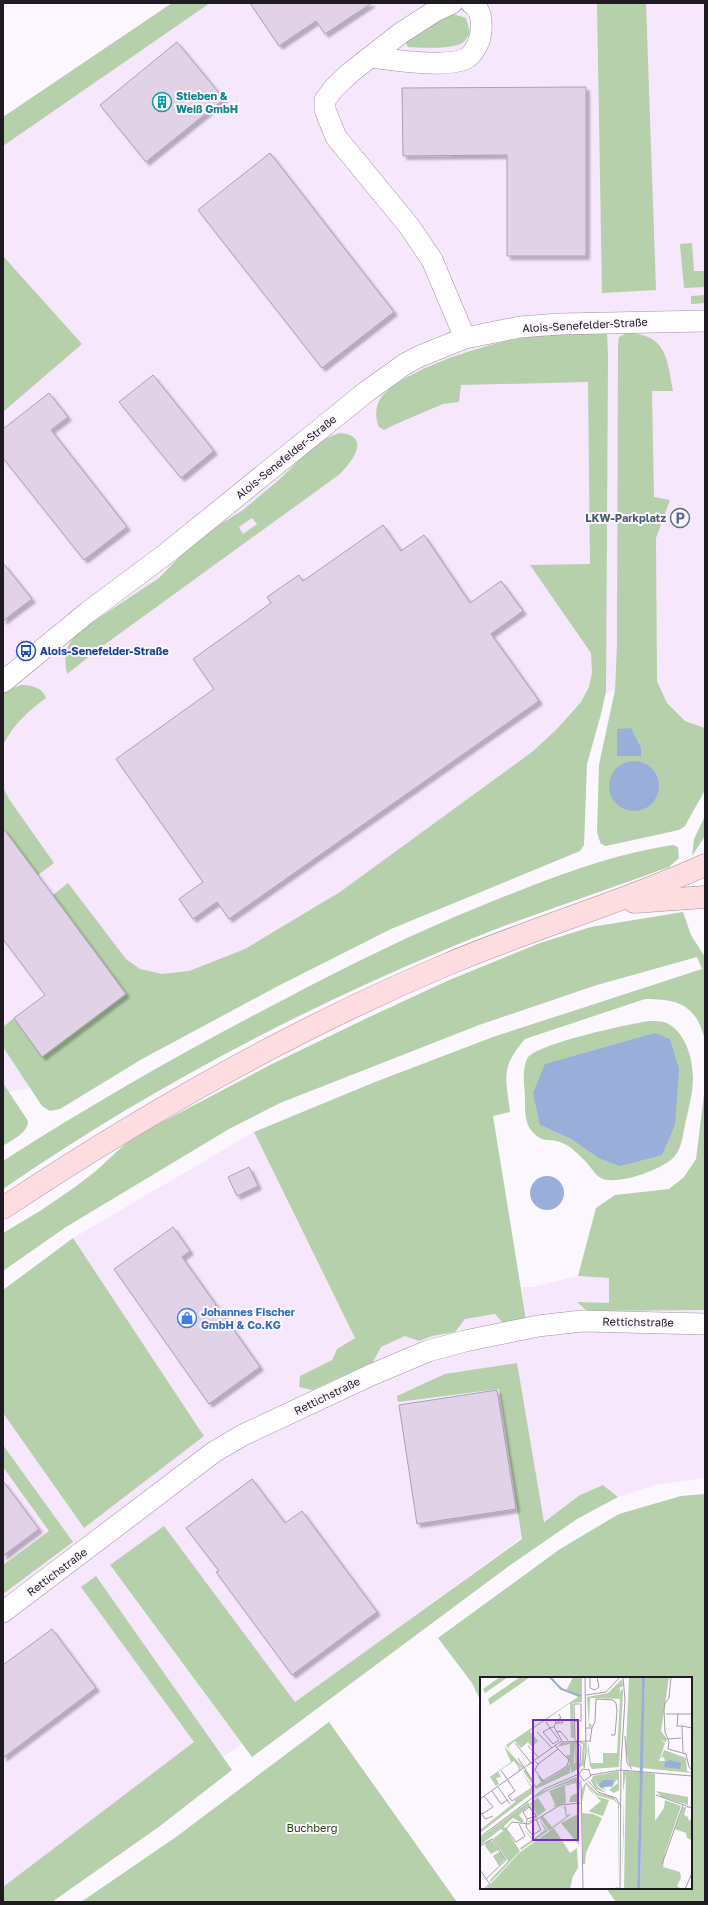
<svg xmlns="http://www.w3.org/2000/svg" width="708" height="1905" viewBox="0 0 708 1905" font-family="'Golos Text',sans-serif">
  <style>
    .built { fill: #f7e7fd }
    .green { fill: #b5d0aa; fill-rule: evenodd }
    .water { fill: #99aed9 }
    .building { fill: #e1d2e7; stroke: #ad9fb3; filter: url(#shadow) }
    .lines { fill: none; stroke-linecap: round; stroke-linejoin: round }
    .street-casing { stroke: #a092a5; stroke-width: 22 }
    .secondary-casing { stroke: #a092a5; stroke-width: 23 }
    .street { stroke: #fff; stroke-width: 21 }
    .secondary { stroke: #fddddf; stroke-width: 22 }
    .labels { text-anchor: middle; stroke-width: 4; stroke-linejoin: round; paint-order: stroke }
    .culture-label { font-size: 11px; font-weight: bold; fill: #0d838f; stroke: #fcf6fe; text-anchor: start }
    .street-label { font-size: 11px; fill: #201a22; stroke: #fcf6fe }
    .service-label { font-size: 11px; font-weight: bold; fill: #4e5e75; stroke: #fcf6fe; text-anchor: end }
    .transit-label { font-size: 11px; font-weight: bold; fill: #164399; stroke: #fcf6fe; text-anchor: start }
    .shop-label { font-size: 11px; font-weight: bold; fill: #366cbe; stroke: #fcf6fe; text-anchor: start }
    .park-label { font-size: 11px; fill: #22480d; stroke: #fcf6fe }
    .inset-river { fill: none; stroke: #99aed9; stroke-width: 2 }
    .inset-road { fill: none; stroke: #a49ea6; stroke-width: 1 }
    .view { fill: #7b2cbf; fill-opacity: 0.15; stroke: #7b2cbf; stroke-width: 2 }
    .inset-edge { fill: none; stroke: #201a22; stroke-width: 2 }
  </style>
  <defs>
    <filter id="shadow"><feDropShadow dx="3.5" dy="3.5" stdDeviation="1" flood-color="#0004"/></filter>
  </defs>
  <rect width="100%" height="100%" fill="#fcf6fe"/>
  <path class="built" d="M210,3H705V728L685,721L667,703L657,681L599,694L516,837L30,1088L9,1092L3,1095V146Z
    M254,1132L355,1338L337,1349L332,1360L300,1376L299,1387L312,1390L373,1362L381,1347L405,1335L420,1341L432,1336L455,1332L465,1319L496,1314L504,1323L526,1320L522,1287H532L578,1276L609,1278V1303L705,1310V1478L655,1485L618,1497L603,1485L580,1495L285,1710L110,1566L242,1744L19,1902H3V1413L84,1528L204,1435L73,1238Z"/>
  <path class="green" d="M172,3H210L3,146V117Z
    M597,3H646L656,290L602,293Z
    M450,13L466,18L470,32C468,37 465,42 460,44C449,49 420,48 408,47L406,44L407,39Z
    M692,243L694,271H705V287L684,288L680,244Z
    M3,256L82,344L3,412Z
    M705,295V303L691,304V296Z
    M627,333C667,334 667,359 673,391H652L654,497L670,500L656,538L657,681L667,703L685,721L705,728V790L685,826L679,830L606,846L601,844L599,839L597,832L599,765L615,690L617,644L618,343L619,337Z
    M607,334L608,356L606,692L601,714L587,764L584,845L580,851L391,929L278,986L142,1059L60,1109L50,1111L42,1106L3,1047V1027L14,1018L42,1056L126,994L53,895L68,883L126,959L140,969L162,974L189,971L245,949L340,892L532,752L557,729L581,702L589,687L592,673L591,653L530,565L590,564L588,382L461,385L459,402L443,404L396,424L384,430L379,427C375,418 375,406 381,398C401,370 489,343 522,338C550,333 579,334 607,334Z
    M339,433C372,435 353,461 340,474L104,645L67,674C63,655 66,645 79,631L159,578L198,538L243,510L281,478L309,450L327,438ZM252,518L257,524L243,534L239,527Z
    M21,685C31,685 42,687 46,698C28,711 13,725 3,745V692Z
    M3,787L9,799L54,863L38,875L3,828Z
    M705,816V836L692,856L694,839Z
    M673,845L678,847L679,858L669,867C593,895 516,919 442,951C289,1015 139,1095 3,1189V1161C95,1102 188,1049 285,999C349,965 414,933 481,906C543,881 606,855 673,845Z
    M683,912L691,935L705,957V1040C696,1005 679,999 645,999L525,1039C500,1068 506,1077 510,1112L493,1116L526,1320L504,1324L495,1314L465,1319L455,1332L432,1336L419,1341L405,1336L381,1347L373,1362L312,1390L299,1387L300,1376L332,1360L337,1349L355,1338L254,1132L375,1082L493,1037L702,969L697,957L597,985L479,1025L280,1103L229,1129L66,1227L3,1271V1233L40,1211L75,1187L96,1171L125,1144L143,1132L270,1065L365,1019L447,981L540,943L591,927Z
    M649,1021C654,1021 660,1021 664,1022C685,1029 693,1059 693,1078C693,1092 689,1107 686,1120C683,1132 683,1147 674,1157C662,1170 616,1186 601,1178C595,1175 591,1167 586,1162C579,1155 570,1145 560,1142C548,1138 542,1144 531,1130C524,1122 525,1105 525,1095C524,1084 522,1070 527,1059C533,1044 630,1024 649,1021ZM540,1125L662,1155L598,1158L571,1139Z
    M3,1083L28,1121C28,1133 12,1140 3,1146Z
    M705,1086V1310L587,1311L577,1302L609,1303V1278L578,1276L596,1208L615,1195L669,1189L684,1177L696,1159Z
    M73,1238L204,1436L84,1528L3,1413V1290Z
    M517,1363L544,1522L580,1495L603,1485L618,1497L577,1519L509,1566L252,1757L110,1565L164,1526L295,1702L522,1539L499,1389L398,1402L397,1396L445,1374Z
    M3,1445L73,1542L3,1594V1565L49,1531L3,1467Z
    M705,1494V1902H616L606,1888H691V1678H481V1702L472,1683L438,1638L560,1549L619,1514L681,1496Z
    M96,1576L232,1770L160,1826L52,1902H3V1887L194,1742L81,1587Z
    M329,1722L457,1902H81L176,1837Z"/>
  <path class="water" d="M631,728L641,748V756H617V729Z
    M609 786a25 25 0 1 1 50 0a25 25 0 1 1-50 0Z
    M655,1033L670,1039L679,1069L675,1125L662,1155L620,1166L598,1158L571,1139L540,1125L533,1093L545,1064Z
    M530 1193a17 17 0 1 1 34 0a17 17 0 1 1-34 0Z"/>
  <path class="building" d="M250,3H372L325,34L316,21L279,46Z
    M177,42L224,99L146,162L100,105Z
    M586,87V256H507V155L403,156L402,88Z
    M270,153L394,312L322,368L198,210Z
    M153,375L214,451L181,478L119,402Z
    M49,393L68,417L51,430L127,527L84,560L3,458V429Z
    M383,525L401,551L424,535L470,603L501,581L523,611L491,634L539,701L229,919L217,902L193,919L179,899L203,882L116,759L214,689L193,659L271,603L267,597L299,575L303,581Z
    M3,563L32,599L3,621Z
    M3,828L126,994L42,1057L14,1018L45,995L3,939Z
    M249,1167L258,1186L237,1196L228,1177Z
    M173,1227L190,1251L182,1257L260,1367L209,1404L114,1269Z
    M497,1390L516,1509L417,1524L399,1405Z
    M252,1479L285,1523L302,1511L377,1612L292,1675L216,1572L219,1571L186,1528Z
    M3,1481L39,1529L3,1556Z
    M52,1629L96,1688L3,1758V1665Z"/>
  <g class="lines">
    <g class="street-casing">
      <path id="street" d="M452,3L435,11L401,33L351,72L334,88L325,100V110L336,137L409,226L432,260L465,338
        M370,57C393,60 444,68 465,59C474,55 481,40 481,30C482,19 481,9 471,3
        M3,682L88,612L167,553L366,392L405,364L420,356L465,338L520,327L560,324L705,321
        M3,1612L214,1452L243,1435L371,1375L428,1351L465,1341L538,1326L582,1321L705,1324"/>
    </g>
    <g class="secondary-casing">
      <path id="secondary" d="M634,902L705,897
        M3,1208C144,1114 292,1030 448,964C533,928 621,903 705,865"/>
    </g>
    <use href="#street" class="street"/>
    <use href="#secondary" class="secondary"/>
  </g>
  <defs>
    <g id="building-ring" transform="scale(1)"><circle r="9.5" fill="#fcf6fe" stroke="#0f9aa8" stroke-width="1.5"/><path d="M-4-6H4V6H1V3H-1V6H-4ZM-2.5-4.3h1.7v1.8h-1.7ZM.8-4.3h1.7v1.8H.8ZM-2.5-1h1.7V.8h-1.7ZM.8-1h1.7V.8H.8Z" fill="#0f9aa8"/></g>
    <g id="parking-ring" transform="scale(1)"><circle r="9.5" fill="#fcf6fe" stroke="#5c6f8a" stroke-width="1.5"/><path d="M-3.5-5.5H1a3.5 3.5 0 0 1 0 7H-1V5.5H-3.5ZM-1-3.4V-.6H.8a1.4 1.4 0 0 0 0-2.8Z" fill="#5c6f8a"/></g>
    <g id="bus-ring" transform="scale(1)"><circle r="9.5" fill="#fcf6fe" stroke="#1a4fb4" stroke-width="1.5"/><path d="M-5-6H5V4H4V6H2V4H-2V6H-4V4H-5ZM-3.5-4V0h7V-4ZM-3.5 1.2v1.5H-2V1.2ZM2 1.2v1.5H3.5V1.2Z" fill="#1a4fb4"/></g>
    <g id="shop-ring" transform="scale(1)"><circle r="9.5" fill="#fcf6fe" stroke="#3f7fe0" stroke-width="1.5"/><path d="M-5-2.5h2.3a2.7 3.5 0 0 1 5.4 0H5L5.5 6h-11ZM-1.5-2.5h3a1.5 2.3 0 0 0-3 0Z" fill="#3f7fe0"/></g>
  </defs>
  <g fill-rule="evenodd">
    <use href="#building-ring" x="162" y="102"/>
    <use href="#parking-ring" x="680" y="518"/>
    <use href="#bus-ring" x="26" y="651"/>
    <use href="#shop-ring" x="187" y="1318"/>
  </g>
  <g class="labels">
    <g class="culture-label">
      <text x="176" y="100">Stieben &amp;<tspan x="176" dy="13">Weiß GmbH</tspan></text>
    </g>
    <g class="street-label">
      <text transform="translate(585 325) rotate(-3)" y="4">Alois-Senefelder-Straße</text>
      <text transform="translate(286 457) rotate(-39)" y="4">Alois-Senefelder-Straße</text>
      <text transform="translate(638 1322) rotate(1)" y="4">Rettichstraße</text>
      <text transform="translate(327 1396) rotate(-26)" y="4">Rettichstraße</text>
      <text transform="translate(57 1572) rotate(-37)" y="4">Rettichstraße</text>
    </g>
    <g class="service-label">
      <text x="666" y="522">LKW-Parkplatz</text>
    </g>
    <g class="transit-label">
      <text x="40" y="655">Alois-Senefelder-Straße</text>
    </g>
    <g class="shop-label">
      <text x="201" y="1316">Johannes Fischer<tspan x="201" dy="13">GmbH &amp; Co.KG</tspan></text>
    </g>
    <g class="park-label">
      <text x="312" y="1832">Buchberg</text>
    </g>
  </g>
  <g transform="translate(480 1677)">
    <rect width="212" height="212" fill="#fcf6fe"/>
    <path d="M20,0H28L5,16L3,12ZM40,0H50L10,28L8,22ZM69,0L86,14L93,0H102V25L93,26L94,61H91L90,26L50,54L58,64L52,70L48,65L41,71L35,64L28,70L32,77L26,68L98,20L80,12ZM149,0H162L161,91L149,89L146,72ZM165,0H189L181,54L187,62L186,65L180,63L185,66L179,84H185L184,80L181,81L184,73L206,81L207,94L212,96L162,91ZM142,2L143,9L137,12L140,11V16L142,11L143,14L139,90L112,92L110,89L108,74L107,89L108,65L111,86H123V76H137L140,22L110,21L109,46L113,49L109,50L107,20L128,16ZM98,64L105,66L104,88L91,96V88L90,96L56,112L43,94L46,93L56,109L61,105L57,98L65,104L87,90L90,86L86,78H90V67L77,70L81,66L95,65L94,86L101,88L103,68ZM24,69L43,90L42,92L38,86L41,92L38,95L39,91L34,84L18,95L21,100L16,101L19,107L16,109L10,100L0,107L31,85ZM139,94V113L134,116L129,113L138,106L137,102L132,110H123L127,114L119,110L114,101L118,110L127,116L116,112L111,104L113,99ZM143,94L160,95L157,212H144L146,97L143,115ZM42,95L55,114L0,156V153L35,125V123L52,112ZM162,95L175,97V144L184,131L185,123L201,129L185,176L183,190L200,195L201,201L197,209L202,212H160ZM96,100L100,106L98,125H89L91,119L97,116L96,106L85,109L86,126L73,130L75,127L69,114L97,103L71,112L50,124L61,115ZM106,105L117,116L133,120L139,127L138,211H135L138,210V127L134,123L116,118L107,108L115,119L129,123L123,139L110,135L109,134L121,124L111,115L106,107L101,129V113ZM176,114L208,120V128L182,120ZM143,117L144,155L141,212L143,163ZM58,121L66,133L58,139L50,126ZM48,125L58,140L51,145H48L56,139L48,130L39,138L44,144L42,146L33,141L24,149L40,174L11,205L10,203L28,184L13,162L23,154L21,152L0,168V161ZM86,129L87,138L92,137L69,154L60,141L63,139L72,150L86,140L84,130L78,131ZM203,130L212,131H206L204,138L208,140L209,144L212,142V163L207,161L206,156L195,152ZM102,136L113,137L122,141L106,176L105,187H103ZM98,137L99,168L81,146ZM59,142L68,154L41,173L40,171L52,163L44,152L53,162L65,153ZM74,151L90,176L97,171L98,191L93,199L90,212H6L39,176ZM11,163L19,173L11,177L5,169L6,165ZM20,174L25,182L19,189L13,179Z" fill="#b5d0aa"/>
    <path d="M162,0H165L163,83L160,212H157ZM190,83L201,86L200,92L184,90L185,85ZM123,103H133V108L121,111L119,107Z" fill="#99aed9"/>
    <path class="inset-river" d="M70,0L81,12L101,19"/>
    <path class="inset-road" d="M110,0V11L115,13L119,10L117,0M191,0L189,21L185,26L184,33L185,55L189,65L188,72L206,77L209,90L212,93M106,18L126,15L140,0M198,36L197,49H202M79,37L81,41L75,44L76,46H83L81,43L78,45L76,46L75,47L74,50L82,64M186,37H212M95,44H101V27H94L95,63M66,45L70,51L79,63L73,67L63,55L70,51L74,50M106,51H112L115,45L116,22L133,23L136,26L137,34L135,58H131M57,55L72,71M77,55L80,54L88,63M145,59L147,86L152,92M188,62L201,61M96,63V86L100,88L101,69L96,65M110,64L112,51M35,66L52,87M48,69L59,81M203,76L202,49L212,51M38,81L54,106M55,84L58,87L78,72L75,68M58,87L55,93L63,104L87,89L89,83L78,72M104,91L106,75L105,0M21,93L35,114L28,119L32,124L52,111M111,98L140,93L212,99M101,103L103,212M108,104L118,115L136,121L141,129M18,110L30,127M12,114L21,127L28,123M176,118L212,131M0,122L80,65L111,64M0,134L5,142L13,139M2,137L13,130L4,119M47,142L56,139L49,130L43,135L47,142L46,150L52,158L61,153L56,142M39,147L45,159L36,165L26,152L32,145L49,147L80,128L100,126M0,160L64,112L99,97L103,92L109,93L111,99L104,104L99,97M0,169L12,162L26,183L6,202M182,187L203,128M0,193L10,207L4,212M140,212L141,86L145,23L143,0M205,212L212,196"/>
    <path class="view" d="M53,43H98V163H53Z"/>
    <rect width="212" height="212" class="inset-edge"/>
  </g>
  <rect width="708" height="1905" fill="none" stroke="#201a22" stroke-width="8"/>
</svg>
